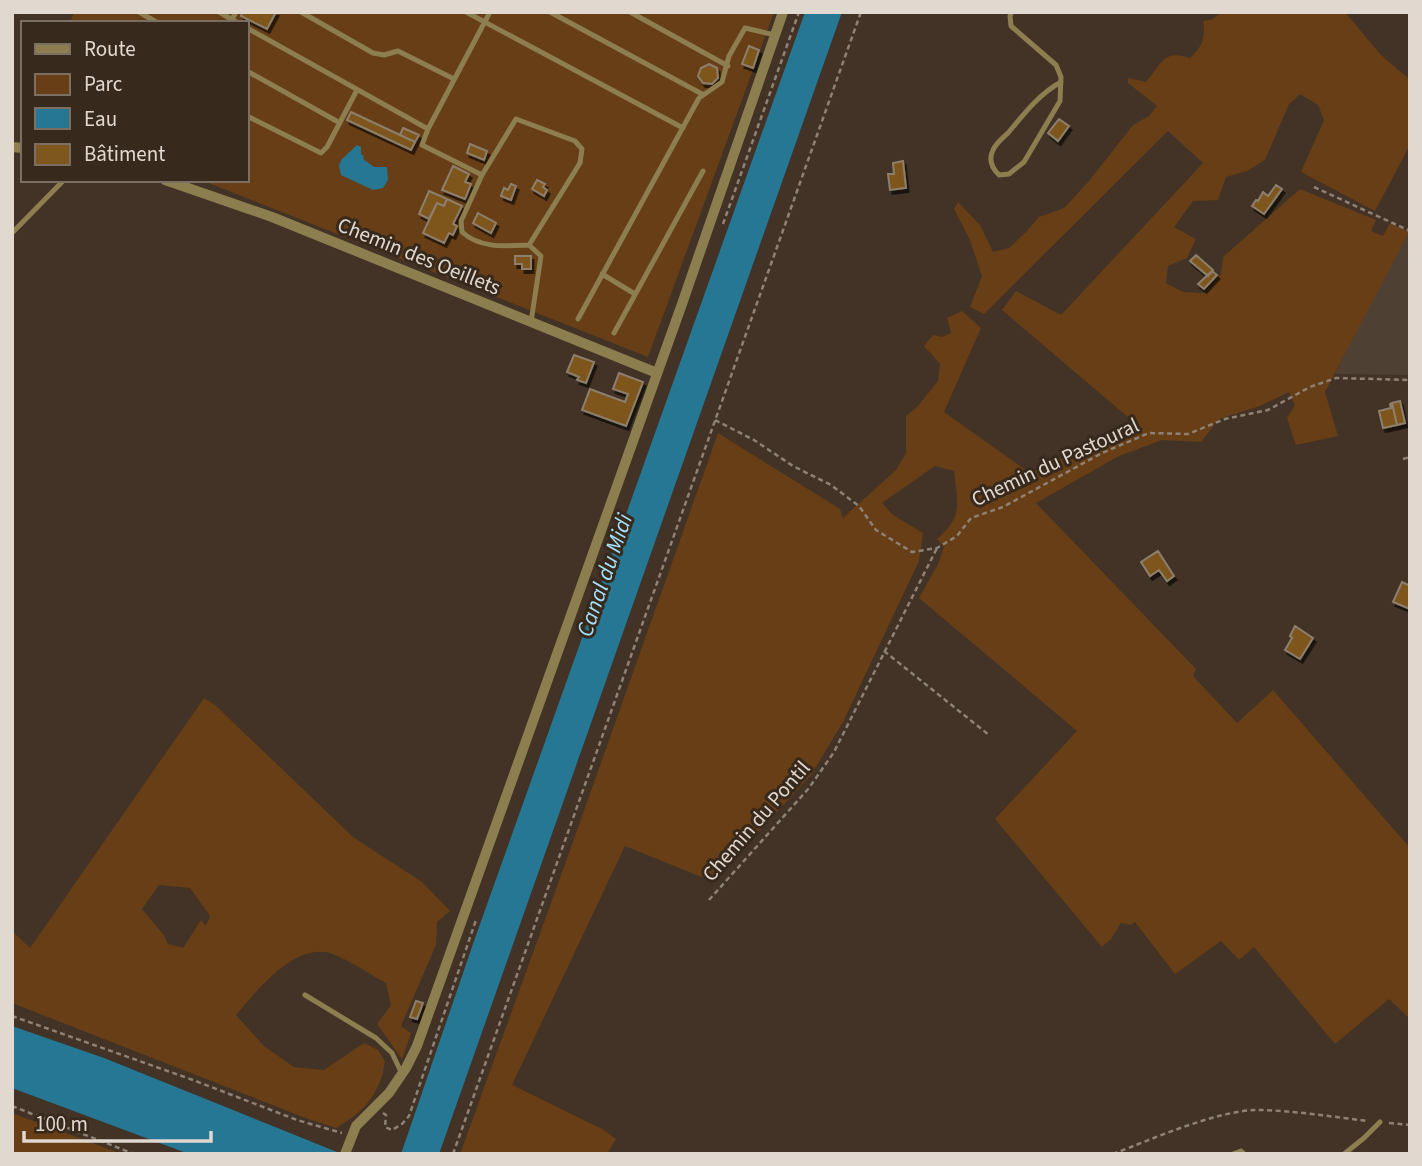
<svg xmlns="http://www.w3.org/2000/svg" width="1422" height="1166" viewBox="0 0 1422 1166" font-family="'Source Sans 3',sans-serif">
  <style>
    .industrial { fill: #4e4134 }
    .green { fill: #673e15; fill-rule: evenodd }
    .water { fill: #257793 }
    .building { fill: #7e571e; stroke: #8c7f6d; stroke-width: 2; filter: url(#shadow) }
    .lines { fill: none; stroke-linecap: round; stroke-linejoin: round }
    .path { stroke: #8e8277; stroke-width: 2.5; stroke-dasharray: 5 3.5; stroke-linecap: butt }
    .lane { stroke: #8d7e50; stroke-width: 5 }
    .street { stroke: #8d7e50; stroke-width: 10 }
    .labels { text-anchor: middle; stroke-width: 6; stroke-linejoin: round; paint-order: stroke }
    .street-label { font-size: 21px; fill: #e1d8d0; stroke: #37291c }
    .water-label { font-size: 23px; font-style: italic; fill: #a3e0f9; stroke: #37291c }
  </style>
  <defs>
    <filter id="shadow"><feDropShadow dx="2.5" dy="4" stdDeviation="0" flood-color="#0009"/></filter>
  </defs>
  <rect width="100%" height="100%" fill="#423326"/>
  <path class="industrial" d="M1405,232L1410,234V375L1335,374Z"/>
  <path class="green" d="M74,12H774L648,357L201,180H247V23H70Z
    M1221,12H1345L1380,54L1410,80V145L1375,211L1301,172L1324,120L1318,105L1300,94L1289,104L1265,160L1247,171L1226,177L1218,200L1193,201L1174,227L1196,239L1187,258L1168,266L1166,283L1183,292L1204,293L1221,274L1223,257L1300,189L1376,220L1371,231L1383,236L1390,223L1409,232L1325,392L1338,436L1296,445L1287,418L1295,405L1289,392L1260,406L1219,419L1201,442L1162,440L1119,456L1036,503L1196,669L1193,676L1237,723L1273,690L1410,848V1019L1389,999L1335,1044L1254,947L1239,960L1221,941L1175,974L1135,922L1131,925L1121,923L1111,939L1102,947L995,819L1077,731L919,598L938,564L944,547L937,539C964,516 957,503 954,471L935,466L882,503L893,515L923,533L919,561L843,722L811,775L718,875L704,878L625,846L512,1085L604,1130L616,1139L607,1154H460L559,881L718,433L840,509L843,518L896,470L906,453V416L917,407L938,381L940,364L924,346L933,335L942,337L951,333L947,318L962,311L981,328L944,412L1030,473L1136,424L1002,310L1016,291L1061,315L1203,163L1168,131L984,314L970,307L982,276L970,240L954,209L958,202L980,225L993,252L1009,248L1027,231L1039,217L1064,208L1089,181L1133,125L1149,116L1157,106L1128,83V78L1146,82C1162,63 1163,49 1190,58C1202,47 1206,38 1203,21L1213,19Z
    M204,698L215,705L353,837L422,882L450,911L437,922L436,945L401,1026L411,1033L402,1059L377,1024L391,1005L386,983C369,974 351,961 333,954C295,941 258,990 236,1015L264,1046L294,1067L324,1070L364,1043L378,1050L385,1061C381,1093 364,1112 336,1128L308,1119L12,1003V931L30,948ZM159,885L190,888L210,916L206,926L201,920L183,948L168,944L163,934L142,909Z
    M12,1113L122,1154H12Z"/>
  <path class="water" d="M805,12H842L439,1154H401L474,941Z
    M357,145L361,147V154L364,156L363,159L374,167H387L388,180L383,188L373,190L341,175L339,166L341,160Z
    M12,1026L104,1058L342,1154H189L12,1088Z"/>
  <path class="building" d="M242,12H276L267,29L241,16Z
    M749,46L759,50L753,68L742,64Z
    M709,64L717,68L718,78L712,84L703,83L698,76L701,68Z
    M351,112L415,142L411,150L347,120Z
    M1059,119L1069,126L1058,141L1048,133Z
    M403,128L419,135L415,142L400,135Z
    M470,144L487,151L484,160L467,153Z
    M903,161L906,188L890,190L888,174H894L893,163Z
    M453,166L469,174L465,182L471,184L465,199L442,190Z
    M537,180L545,184L543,187L547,190L544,196L532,189Z
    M511,184L516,186L511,200L501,196L504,188L508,190Z
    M1276,185L1282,189L1264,214L1252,206L1256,200L1258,201L1263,192L1268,196Z
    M429,191L447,199L444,206L437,203L429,219L419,214Z
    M447,199L462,206L453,224L457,226L453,235L449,233L444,243L423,233L437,203L444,206Z
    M478,213L496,223L491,233L473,223Z
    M1196,255L1213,270L1208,276L1190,261Z
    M515,256H531V269H522V264H515Z
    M1212,271L1217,275L1204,289L1198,284Z
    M574,355L594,362L586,383L577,380L579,377L567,372Z
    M619,373L643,382L626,426L582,410L590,389L625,402L628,394L613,389Z
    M1400,401L1405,423L1397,425L1392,403Z
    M1392,403L1397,425L1383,428L1379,411L1391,408L1390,404Z
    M1158,551L1174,576L1167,581L1159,570L1150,576L1141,562Z
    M1402,582L1408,585L1410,582V609L1393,602Z
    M1295,626L1313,638L1300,659L1285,650L1292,638L1290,636Z
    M416,1001L423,1003L417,1019L410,1017Z"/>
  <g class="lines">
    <path class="path" d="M1314,187L1410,231
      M723,224L799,12
      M715,420L754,440L793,466L831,485L859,506L876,530L912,552L937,548L957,536L971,518L1003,507L1102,453L1149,433L1188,434L1225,419L1268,410L1310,387L1336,378L1410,380
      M1403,459L1410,457
      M884,651L989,735
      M709,900L809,788L834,752L937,548
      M12,1016L193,1080L297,1120L342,1133
      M12,1106L134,1154
      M383,1113L386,1115L385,1127L392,1130L402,1124L409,1116L476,920
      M1389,1123L1410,1125
      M453,1154L861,12
      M1113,1154C1152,1139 1216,1111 1256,1110C1291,1110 1333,1117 1368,1121"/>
    <path class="lane" d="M139,12L158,23
      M219,12L238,23
      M301,12L373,53L384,55L398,51L454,79
      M466,12L683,128
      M550,12L702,94
      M630,12L728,66
      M1012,12L1010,16L1011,26L1056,65L1061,77L1060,101L1024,162L1009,174L999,175C992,168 988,160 993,150C996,143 1003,138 1008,133C1024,114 1039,94 1061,82
      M230,23L236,12
      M247,28L428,129L422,145L482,175
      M247,71L340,123
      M247,116L321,153L327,147L357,90
      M428,129L490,12
      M12,233L64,180
      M529,245C506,246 481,249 462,232L461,221L482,175L516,119L575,141L582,149L580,163L529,245L541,256L531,322
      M602,274L635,294
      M578,319L699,98L722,82L729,56L745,28L775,35
      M614,333L703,171
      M305,995L376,1038L392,1053L402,1074
      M1233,1154L1241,1151L1244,1154
      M1344,1154L1364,1138L1380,1122"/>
    <path class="street" d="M12,147L23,148
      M165,180L272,217L657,373
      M345,1154L356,1126L389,1093L406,1068L417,1046L682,304L783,12"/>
  </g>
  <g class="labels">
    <g class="street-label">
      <text transform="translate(419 256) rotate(22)" y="7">Chemin des Oeillets</text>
      <text transform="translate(1055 462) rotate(-25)" y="7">Chemin du Pastoural</text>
      <text transform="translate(756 821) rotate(-49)" y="7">Chemin du Pontil</text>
    </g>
    <g class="water-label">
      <text transform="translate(604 575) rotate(-71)" y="8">Canal du Midi</text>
    </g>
  </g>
  <rect width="1422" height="1166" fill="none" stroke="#e1d8d0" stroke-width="28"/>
  <rect x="21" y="21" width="228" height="161" fill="#37291c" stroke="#7b6f64" stroke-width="2"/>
  <rect x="35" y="44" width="35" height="10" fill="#8d7e50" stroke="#7b6f64" stroke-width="2"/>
  <text x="84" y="56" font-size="21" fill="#e1d8d0">Route</text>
  <rect x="35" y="74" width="35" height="21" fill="#673e15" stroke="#7b6f64" stroke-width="2"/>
  <text x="84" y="91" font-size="21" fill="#e1d8d0">Parc</text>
  <rect x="35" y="108" width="35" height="21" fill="#257793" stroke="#7b6f64" stroke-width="2"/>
  <text x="84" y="126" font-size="21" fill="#e1d8d0">Eau</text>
  <rect x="35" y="144" width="35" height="21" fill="#7e571e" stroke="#7b6f64" stroke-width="2"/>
  <text x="84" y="161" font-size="21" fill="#e1d8d0">Bâtiment</text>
  <path d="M24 1131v10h187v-10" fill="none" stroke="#e1d8d0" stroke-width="3.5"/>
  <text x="35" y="1131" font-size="21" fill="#e1d8d0" stroke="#37291c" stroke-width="5" paint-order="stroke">100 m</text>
</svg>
